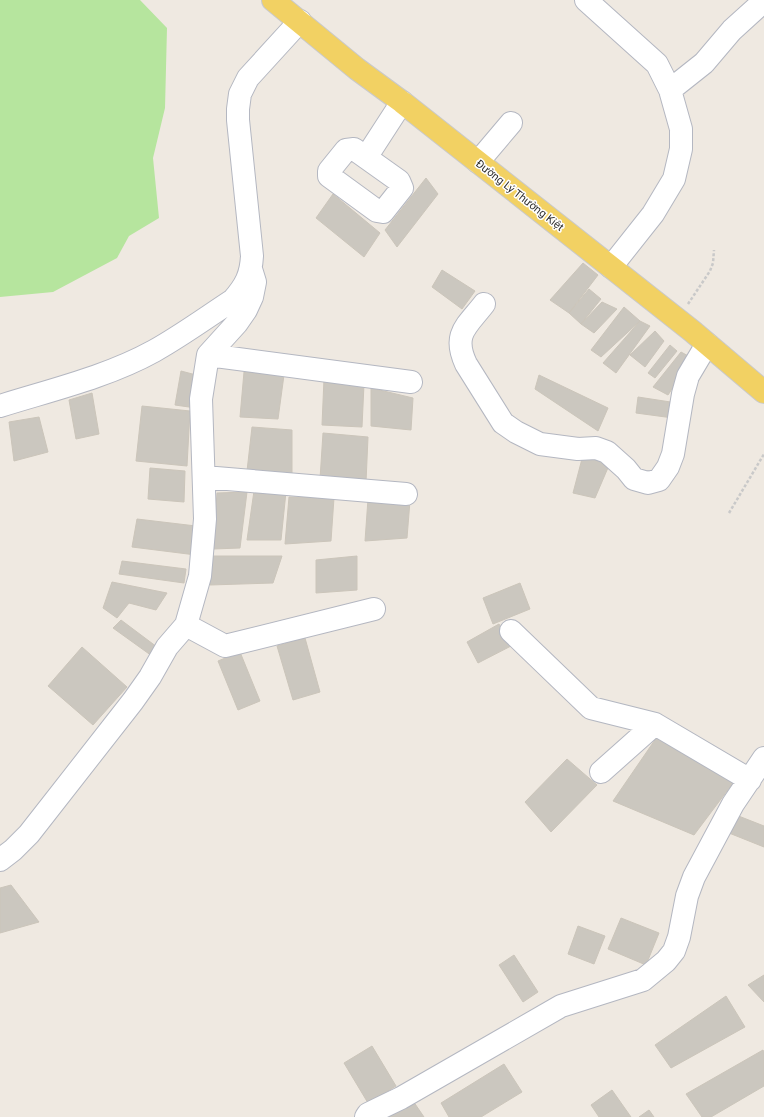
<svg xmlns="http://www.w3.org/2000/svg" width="764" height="1117" viewBox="0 0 764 1117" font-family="Roboto,sans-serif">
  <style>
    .green { fill: #b6e59e }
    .building { fill: #cbc7bf; stroke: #cbc5ba }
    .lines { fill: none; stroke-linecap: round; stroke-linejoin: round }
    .minor-casing { stroke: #b4b7c1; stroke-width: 24 }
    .major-casing { stroke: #c9c9c9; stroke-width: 24 }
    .path { stroke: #c9c9c9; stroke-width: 2.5; stroke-dasharray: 3 2; stroke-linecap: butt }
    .minor { stroke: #fff; stroke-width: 22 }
    .major { stroke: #f2d163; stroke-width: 22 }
    .labels { text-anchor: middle; stroke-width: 3; stroke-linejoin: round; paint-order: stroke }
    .street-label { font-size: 11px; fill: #2e2e2e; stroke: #fff }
  </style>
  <rect width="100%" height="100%" fill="#efe9e1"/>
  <path class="green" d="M0,0H140L167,28L165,108L153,158L159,218L129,236L117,258L53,292L0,297Z"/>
  <path class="building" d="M426,178L438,194L397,247L385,230Z
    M333,194L380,233L364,257L316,218Z
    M583,263L598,275L569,313L550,300Z
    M442,270L475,291L462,309L432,287Z
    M589,289L601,299L581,324L569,313Z
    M602,302L617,309L594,333L581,324Z
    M624,307L640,321L601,357L591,350Z
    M640,321L650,326L616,373L603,363Z
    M655,331L664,341L645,367L630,355Z
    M670,345L677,351L655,378L648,373Z
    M681,352L692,358L668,395L653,387Z
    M181,371L200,376L196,408L175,405Z
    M244,372L284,375L278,419L240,417Z
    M539,375L608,408L598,431L535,389Z
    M324,379L364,384L362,427L322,425Z
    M371,388L413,398L411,430L371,426Z
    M92,393L99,434L76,439L69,400Z
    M638,397L677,403L673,418L636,413Z
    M142,406L190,411L187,466L136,461Z
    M39,417L48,452L14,461L9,422Z
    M252,427L292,430V473L247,471Z
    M323,433L368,437L366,482L320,479Z
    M583,455L610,463L595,498L573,493Z
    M150,468L185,471L184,502L148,499Z
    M254,491L286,492L281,540H247Z
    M247,492L240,548L213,549L217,493Z
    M289,497L334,498L331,541L285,544Z
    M368,499L410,501L407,538L365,541Z
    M137,519L196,526V555L132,547Z
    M210,556H282L273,583L210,585Z
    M357,556V590L316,593V560Z
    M122,561L186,569L184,583L119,574Z
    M112,582L167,593L156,610L129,603L117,618L103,608Z
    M520,583L530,609L493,624L483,598Z
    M121,620L161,650L152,656L113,628Z
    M499,624L511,646L478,663L467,642Z
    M305,638L320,692L293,700L277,646Z
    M82,647L127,687L93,725L48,686Z
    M240,652L260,701L238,710L218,661Z
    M659,734L733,783L694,835L613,801Z
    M567,759L597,785L551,832L525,802Z
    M736,815L764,826V847L729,833Z
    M11,885L39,922L0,933V888Z
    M621,918L659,933L646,965L608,949Z
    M578,926L605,936L594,964L568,954Z
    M514,955L538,992L523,1002L499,965Z
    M764,975V1002L748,985Z
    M726,996L745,1027L671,1068L655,1045Z
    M372,1046L396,1086L368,1103L344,1063Z
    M763,1050L764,1052V1086L711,1117H702L686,1094Z
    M504,1064L522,1092L481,1117H449L441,1103Z
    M612,1090L631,1117H599L591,1105Z
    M411,1098L424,1117H385Z
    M649,1110L654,1117H639Z"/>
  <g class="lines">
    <g class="minor-casing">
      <path id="minor" d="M586,0L657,64L670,90L681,129V149L674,179L653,214L611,267
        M670,90L704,63L732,30L764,1
        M354,149L399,181L402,188L383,212L377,211L329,176V171L346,150Z
        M367,156L402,102
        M478,162L511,123
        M484,304C467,326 452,334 466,364L503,423L516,432L540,444L578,449L596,448L607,452L626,469L634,479L648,483L659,480L668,467L673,454L683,394L688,376L707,344
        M208,355L411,382
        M0,406C51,390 107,377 154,351C181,336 207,317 233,300C246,285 251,275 252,256L238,120V109L240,94L248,78L300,21
        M204,477L406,494
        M186,625L225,646L374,609
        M511,631L591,708L655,724L750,780
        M601,772L655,724
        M0,860L13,850L29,834L133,701L150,677L167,647L186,625L200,576L205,519L201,399L208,355L237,323L246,310L252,297L255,282L251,269
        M366,1117L368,1114L401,1098L561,1006L643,980L666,961L674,951L679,937L687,896L694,877L733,804L764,758"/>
    </g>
    <g class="major-casing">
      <path id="major" d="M273,0L357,69L402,102L692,331L764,392"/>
    </g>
    <path class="path" d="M688,304L710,271L713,263L714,250
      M729,513L764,454"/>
    <use href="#minor" class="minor"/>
    <use href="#major" class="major"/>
  </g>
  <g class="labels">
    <g class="street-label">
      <text transform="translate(520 195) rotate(38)" y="4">Đường Lý Thường Kiệt</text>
    </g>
  </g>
</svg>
